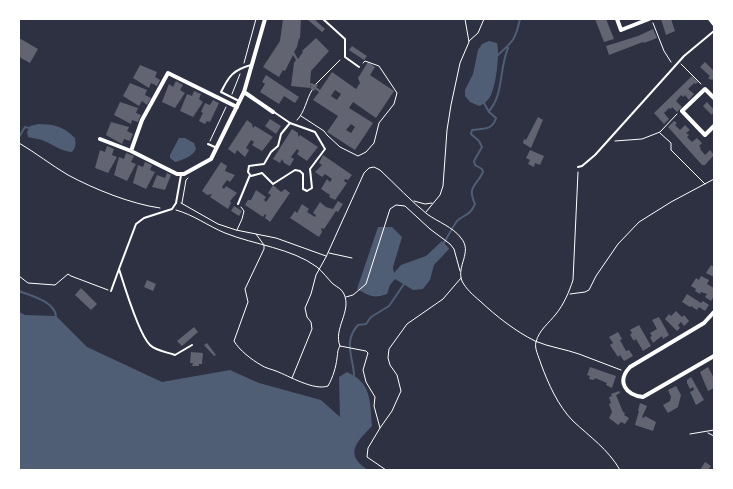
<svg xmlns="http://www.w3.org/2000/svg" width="733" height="489" viewBox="0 0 733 489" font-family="'PT Sans Narrow',sans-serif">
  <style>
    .water { fill: #4f5d75 }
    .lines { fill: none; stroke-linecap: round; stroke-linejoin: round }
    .stream { stroke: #4f5d75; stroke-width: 2 }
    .building { fill: #626471; fill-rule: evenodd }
    .path { stroke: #fff; stroke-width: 1 }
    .service { stroke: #fff; stroke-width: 2 }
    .minor { stroke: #fff; stroke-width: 4 }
  </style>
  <rect width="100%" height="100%" fill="#2d3142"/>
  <path class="water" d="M489,41L497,43C500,54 496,84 491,95C488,101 484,104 479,106L470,102L465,96V90L473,74L478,50L482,44Z
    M39,124C55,124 64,127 75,138C76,144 76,147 72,152C61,151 54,145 44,141C39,138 33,139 28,137L27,132L30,126Z
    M179,138H185L194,143L196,149C193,156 183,160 175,162L170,158V155Z
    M378,227H392L402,237L393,267L394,273L401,265L426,256L442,241L448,247L449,249L434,265L430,280L423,289L413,290L395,279L390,285L387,294C373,299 370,296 357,289Z
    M19,312L25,315L56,316L87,347L162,382L230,370L259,383L321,400L340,417L339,377L347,372C372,383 370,402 372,426C357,442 343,454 368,470H19Z"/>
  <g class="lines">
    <path class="stream" d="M497,56C513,41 515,41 520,19
      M489,111C504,94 499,69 508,48
      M19,137L25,127L29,128
      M444,243C448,236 452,228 457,221C464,214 470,216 475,204C467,186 476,187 483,172L482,169L475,165L474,161L482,147L479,141L471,134L472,130C483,128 492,131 496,118L489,112L483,101
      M19,291C31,296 54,301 56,316
      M354,375C353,356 343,342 358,325L366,324L371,317L389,306L404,284"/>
  </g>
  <path class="building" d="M283,19H301L300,39L299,38L297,47L294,52L298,59L303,52L302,51L316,38L329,51L311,71L310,83L318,85L316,87L320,90L332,72L356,89L360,83L358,78L368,62L375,67L370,75L394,91L376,118L353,102L349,108L373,123L355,150L327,132L338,116L313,100L319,92L315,89L314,91L310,88L311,86L310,85V88L291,86L294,63L296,60L293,55L285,71L283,70L279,77L263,67L280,41ZM335,90L341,94L337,100L331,96ZM351,124L355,127L351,133L346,130Z
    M307,19H314L325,29L322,32Z
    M595,19H606L614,39L604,42Z
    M661,19H671L675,31L666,35Z
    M653,29L657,38L644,43L643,42L609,55L606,46L638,36Z
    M19,38L38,49L30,63L19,57Z
    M352,46L367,56L364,60L349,50Z
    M705,62L714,71V81L712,79L711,80L708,78L710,76L700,67Z
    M140,65L157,72L155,77L160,80L157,86L151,83L149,88L133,78Z
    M266,75L299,97L295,103L284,96L279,104L260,92L265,84L262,82Z
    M692,76L698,82L696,84L694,83L688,89L694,94L689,100L685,95L683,97L681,95L676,101L682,107L677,112L672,107L671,109L669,108L664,113L669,119L664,124L654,113Z
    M176,81L183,85L180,90L185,93L175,108L162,102L169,84L173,87Z
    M130,83L147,90L145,95L151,98L147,105L142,101L139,106L123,96Z
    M194,91L201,94L199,99L203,102L193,117L180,111L187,94L192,96Z
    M213,100L219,103L210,122L207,121L205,124L199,121L203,113L201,112L205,103L210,105Z
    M120,102L138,108L136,113L141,115L138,122L132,120L131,124L114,115Z
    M707,102L714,110L712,115L703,106Z
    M538,117L543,120L531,148L523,143L524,139L526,140Z
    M270,119L281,126L276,134L265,126Z
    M247,120L252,124L253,128L255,126L273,137L262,151L252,145L254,142L251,140L246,148L249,150L245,157L237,150L235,154L228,149Z
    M674,121L677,123L675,125L680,130L685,125L690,130L686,133L689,135L687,137L692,142L697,138L702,143L699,146L701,148L700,149L705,155L710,150L714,155L705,165H702L668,127Z
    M111,122L129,127L127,131L133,134L130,141L124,139L122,144L106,135Z
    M292,129L298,133V137L300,135L318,147L307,161L297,154L299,151L297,149L291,157L294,159L290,166L284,163L282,159L280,163L273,159Z
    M107,146L114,149L112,155L117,157L108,173L95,168L100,150L105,152Z
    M530,150L544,156L540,165L535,163L534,167L528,164L530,160L526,158Z
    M126,153L134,156L131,162L136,164L127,181L114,175L119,157L124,159Z
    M323,155L352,175L348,180L345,179L344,181L347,183L335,200L329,197L330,195L321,189L327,179L330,182L332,179L325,174L322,177L315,172L322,165L319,163Z
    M145,162L152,165L150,170L155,172L146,189L133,183L138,165L143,167Z
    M221,162L227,166L225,171L235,175L230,182L227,180L222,187L224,189L226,186L237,193L230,201L231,203L228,209L210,197L212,194L207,195L202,191Z
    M167,173L171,175L165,190L152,187L157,175L165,178Z
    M273,185L281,192L285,189L290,193L270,222L265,218L266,215L265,214L263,217L245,205L248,200H251L256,190L266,197L264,200L266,202L271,195L268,193Z
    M338,201L343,204L338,212L336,211L324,229L321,228L322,232L319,237L290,218L295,211L297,213L302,204L309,209L307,212L315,217L316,215L313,213L320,202L326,207L333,209Z
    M234,206L242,211L239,216L231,211Z
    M711,265L714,267V277L706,273Z
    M701,276L709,280L707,284L714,288V296L711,301L705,297L707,294L701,292L700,294L695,291L696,289L691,286L696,278L699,280Z
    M147,280L156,284L153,291L144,287Z
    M81,288L97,304L91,310L75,295Z
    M687,294L701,303L703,301L709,305L705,311L699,307L697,310L691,306L690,307L682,302Z
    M676,311L682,317L684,315L689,321L684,326L681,322L678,325L680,328L677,331L665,319L669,314L671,316Z
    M659,317L669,335L663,339L662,336L653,343L650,337L652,336L650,333L657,329L652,320Z
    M639,325L651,346L643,351L636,339L634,341L630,335L632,333L630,330Z
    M194,327L198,332L182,346L177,341Z
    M618,332L622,339L620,340L626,351L629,350L633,356L624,361L620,355L618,357L610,345L613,343L609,337Z
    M207,343L216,355L214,356L204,345Z
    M191,352L203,353L202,364H199V366H192L193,363H190Z
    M590,367L616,376L612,388L606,385L607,383L595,378L594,380L589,379L590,376L587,375Z
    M708,367L714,378V388L708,391L700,372Z
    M691,377L704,400L696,405L690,392L694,390L693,387L690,389L687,383V380Z
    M676,386L681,395L678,407L668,413L663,405L670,401L671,397L668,390Z
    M619,391L620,393L616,395L623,412L625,413L624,415L629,418L625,424L621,422L618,425L609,418L612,412L609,404L611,403L609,397L612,396L611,394Z
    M640,403L647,406L642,417L644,418L645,416L656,422L653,431L635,425L639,411H638Z
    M705,462L711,466L708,470H700Z"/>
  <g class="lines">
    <path class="path" d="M653,23L664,51L671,62
      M469,41L478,33L484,19
      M244,63L256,19
      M681,64L701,84
      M316,84L340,60
      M232,94L240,74
      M301,116L324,131L327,135L340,147L358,156L366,152L374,143L379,123L394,104L397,93L379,66L365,61L363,63
      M297,120C305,112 306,100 312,90
      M660,133L671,143V150L705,184
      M210,141L226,107
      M615,141L642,139L660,132L677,114
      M19,143C36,153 51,165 68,175C94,189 131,204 160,208
      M578,172L573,280C569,292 564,304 556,314C549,323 539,330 536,342C534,348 539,357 541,364C548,383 558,406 573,421C590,437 608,449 620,470
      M414,201L425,204L432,203
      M181,203L218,224L236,230L276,238L326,256
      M182,203L186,180L188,178
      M176,210C194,215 208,226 225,233C255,245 291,248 317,267C323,272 328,279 333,284C337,287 342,289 344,294C352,311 333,329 340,346C337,351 338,353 337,358C336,367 333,377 328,386C314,391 289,376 276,371C271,369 265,368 261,365C252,360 239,350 234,341L248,302L245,289L264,249V245L256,234
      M426,212L440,195L443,186L447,130L451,105L460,63L469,42L465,19
      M237,230L242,219L244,211L241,207
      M329,253L352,258
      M19,276L28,283L55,285L68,274L71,276L108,290
      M570,294L585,292L589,290L596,276L618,244L639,222L671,202L714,179
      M346,297L353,295L366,284L390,209L396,205L405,206L430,229L450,244L454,249L460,271
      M340,346L366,351L368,353L363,370L366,382L375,397L374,406L380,428L368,448L367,457L386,470
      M292,378L312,329L311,322L307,317L305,308L311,294L316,275L326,257L364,173L369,168L374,167L380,170C396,185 411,201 427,214C438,222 453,227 461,238C473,252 456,266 462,281C466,289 473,295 480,301C496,316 515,331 535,341C549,347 565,349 579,354C593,359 607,365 621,370
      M380,428L392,411L401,391L397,375L390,365L388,358L389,349L407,324L443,299L461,278
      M708,433L714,436
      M690,434L714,430"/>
    <path class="service" d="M323,19L345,39V57L359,67
      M239,101L221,92C229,76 233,70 251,65
      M274,112L290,123L281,134L278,146L271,152L264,164L249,166L248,172L251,176L262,173L273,184L295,170L300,171L303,174V189L307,191L312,188L310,169L325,149L315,132L290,123
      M208,144L217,148
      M578,167L582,166L595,155L684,56L714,31
      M181,175L176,203L172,209L144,218L136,224L119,269C124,285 139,335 150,345C156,351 167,352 175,355L192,345
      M238,204L250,175
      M111,291L119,269"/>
    <path class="minor" d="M617,19L621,30L649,19
      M710,19L714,24
      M244,92L273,112
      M714,98L705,89L682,111L705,135L714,126
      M100,139L131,151L142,120L168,73L237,107
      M131,151L177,174H184L211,159L244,92L265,19
      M714,312L704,323L630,367C616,382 626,395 643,397L714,356"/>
  </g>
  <rect width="733" height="489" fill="none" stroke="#ffffff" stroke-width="40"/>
</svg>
